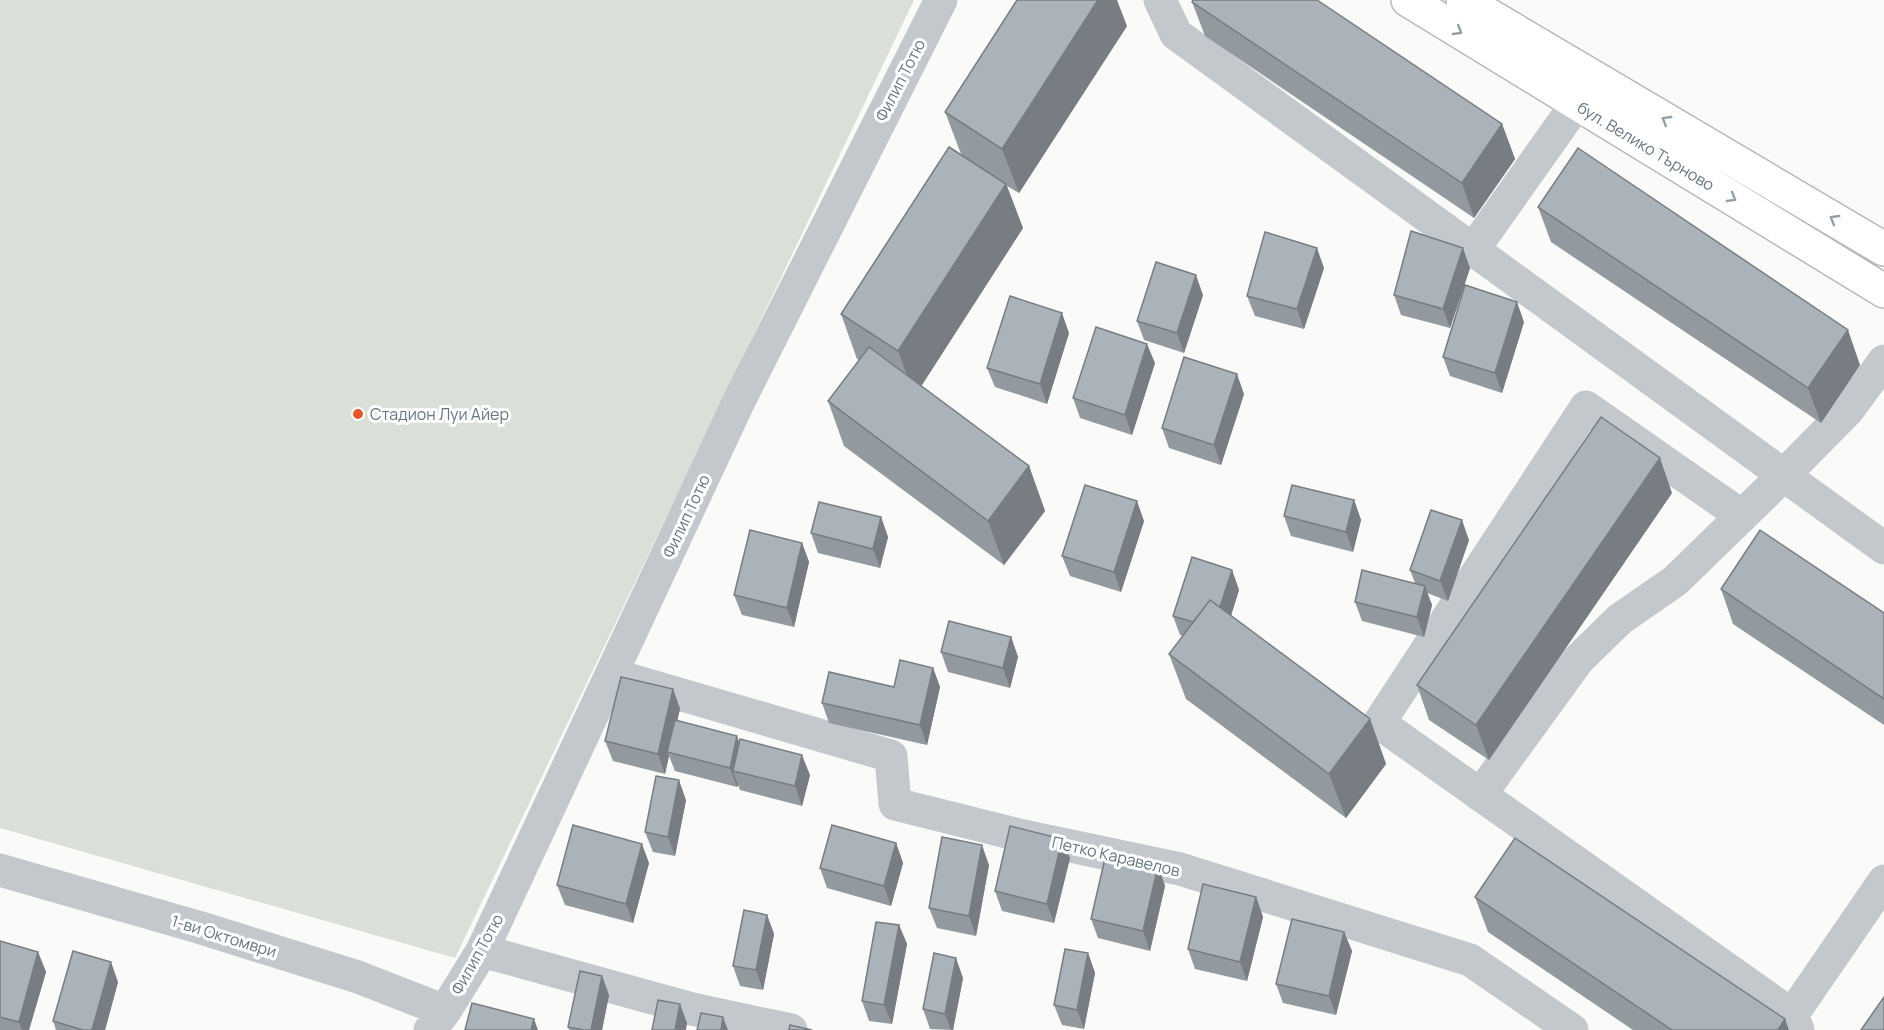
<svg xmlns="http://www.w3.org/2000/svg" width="1884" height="1030" viewBox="0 0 1884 1030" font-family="Manrope,sans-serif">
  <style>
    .green { fill: #dadfd7 }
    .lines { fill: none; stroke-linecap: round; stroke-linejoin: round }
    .major-casing { stroke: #b5babe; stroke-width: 36 }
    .minor { stroke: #c3c8cc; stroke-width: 33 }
    .major { stroke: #fff; stroke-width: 33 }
    .wall { fill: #929a9f }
    .shaded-wall { fill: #777d82 }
    .building { fill: #aab3b9; stroke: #777d82; stroke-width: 1.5 }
    .oneway { stroke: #939fa8 }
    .poi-dot { fill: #e4572e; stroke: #fff; stroke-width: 2 }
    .labels { text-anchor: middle; stroke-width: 6; stroke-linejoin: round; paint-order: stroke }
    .street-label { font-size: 16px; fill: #657683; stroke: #fff }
    .poi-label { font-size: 16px; fill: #657683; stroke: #fff; text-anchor: start }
  </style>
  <rect width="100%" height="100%" fill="#fafaf8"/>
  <path class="green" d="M0,0H914L455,958L0,828Z"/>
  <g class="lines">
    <g class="major-casing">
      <path id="major" d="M1408,0L1884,291
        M1463,0L1884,249"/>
    </g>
    <path class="minor" d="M1160,0L1176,34L1884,548
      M1473,250L1577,103
      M1742,516L1586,407L1379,723L1792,1015L1798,1030
      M631,680L891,756L895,804L1023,836L1180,869L1470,960L1572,1030
      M1480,795L1578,660L1620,619L1675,581L1784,475L1848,410L1884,361
      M0,870L198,927L358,977L445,1011
      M482,951L692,1009L791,1030
      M1792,1015L1884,881
      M430,1030L445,1011L482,951L738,403L941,0"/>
    <use href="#major" class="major"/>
  </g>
  <path class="wall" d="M1192,2L1502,124L1515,159L1474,218L1205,36Z
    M1127,26L1019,193L1007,186L1023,228L921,386L1029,466L1045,511L1004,565L844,446L828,401L859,360L857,359L841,314L961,154L945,112Z
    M1538,207L1860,365L1821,423L1551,242Z
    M1324,268L1304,329L1255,316L1247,296Z
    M1470,268L1450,328L1401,315L1394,295Z
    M1203,295L1184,353L1144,340L1137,321Z
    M1524,322L1502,393L1450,376L1443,357Z
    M1069,333L1047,404L995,387L987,368Z
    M1155,363L1132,435L1080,418L1073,398Z
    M1244,394L1221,465L1169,448L1162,428Z
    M1672,493L1489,760L1429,720L1417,685Z
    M1354,500L1361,520L1353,552L1291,536L1284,516Z
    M881,517L888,537L880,568L818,553L811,533Z
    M1144,521L1121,592L1070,576L1062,556Z
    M1469,540L1448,601L1427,593L1432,605L1424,637L1362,621L1355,602L1415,583L1410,570Z
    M802,543L809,562L794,627L742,615L734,595Z
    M1232,570L1239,590L1231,615L1370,719L1386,764L1346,818L1186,699L1169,654L1183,636L1180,635L1173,616Z
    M1721,589L1884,613V725L1733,624Z
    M1011,637L1018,657L1010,688L948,672L941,652Z
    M933,668L940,687L927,745L829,723L822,703L894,687Z
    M673,689L680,709L677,721L740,743L810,775L802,806L740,790L738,785L737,787L675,771L669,756L665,774L613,761L605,741Z
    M686,800L675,856L653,852L645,832Z
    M896,843L903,863L891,906L827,888L820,868Z
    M1070,858L1054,923L1002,911L995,891Z
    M649,863L633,923L565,905L557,885Z
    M989,865L976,936L937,928L929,908Z
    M1158,866L1165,886L1150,951L1098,938L1091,919Z
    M1256,897L1263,917L1247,981L1195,969L1188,949Z
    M1475,897L1778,1030H1633L1488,932Z
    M767,915L774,934L763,990L740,986L733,966Z
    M899,925L907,944L892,1024L869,1021L862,1001Z
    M1344,932L1352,951L1336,1015L1283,1003L1276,984Z
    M0,941L38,952L46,972L29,1030H0Z
    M1088,953L1095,973L1084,1029L1062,1025L1054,1005Z
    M602,976L609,995L602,1030H569L568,1027Z
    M963,978L953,1030L930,1029L923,1009Z
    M118,982L105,1030H56L53,1021Z"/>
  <path class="shaded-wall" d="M1098,0H1117L1127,26L1019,193L1002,149Z
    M1502,124L1515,159L1474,218L1462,183Z
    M1006,184L1023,228L915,396L898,351Z
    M1317,248L1324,268L1304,329L1297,309Z
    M1463,248L1470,268L1450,328L1443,309Z
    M1196,275L1203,295L1184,353L1177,333Z
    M1517,302L1524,322L1502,393L1495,373Z
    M1062,313L1069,333L1047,404L1040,384Z
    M1848,330L1860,365L1821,423L1808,388Z
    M1147,344L1155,363L1132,435L1125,415Z
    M1237,374L1244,394L1221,465L1214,445Z
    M1660,458L1672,493L1489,760L1476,725Z
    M1029,466L1045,511L1004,565L988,521Z
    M1354,500L1361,520L1353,552L1346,532Z
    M1137,501L1144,521L1121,592L1114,572Z
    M881,517L888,537L880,568L873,549Z
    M1462,520L1469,540L1448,601L1440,581Z
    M802,543L809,562L794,627L787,608Z
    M1232,570L1239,590L1221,648L1213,629Z
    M1425,586L1432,605L1424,637L1417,617Z
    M1011,637L1018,657L1010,688L1003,668Z
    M933,668L940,687L927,745L920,725Z
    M673,689L680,709L670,752H667L669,756L665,774L658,754Z
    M1370,719L1386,764L1346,818L1329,774Z
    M737,736L744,756L733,771L738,785L737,787L730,768Z
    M802,755L810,775L802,806L795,786Z
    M679,780L686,800L675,856L668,837Z
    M1062,839L1070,858L1054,923L1047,904Z
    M896,843L903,863L891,906L884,886Z
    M642,844L649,863L633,923L626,904Z
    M982,845L989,865L976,936L969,916Z
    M1158,866L1165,886L1150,951L1143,931Z
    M1256,897L1263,917L1247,981L1240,962Z
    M767,915L774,934L763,990L756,970Z
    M899,925L907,944L892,1024L884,1005Z
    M1344,932L1352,951L1336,1015L1329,996Z
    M38,952L46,972L29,1030H22L19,1022Z
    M1088,953L1095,973L1084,1029L1077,1010Z
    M956,958L963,978L953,1030H951L945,1014Z
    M111,962L118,982L105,1030H92Z
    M602,976L609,995L602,1030H591Z
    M680,1004L687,1023L686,1030H675Z
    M723,1017L728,1030H721Z
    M534,1019L538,1030H531Z
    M1785,1019L1789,1030H1778Z"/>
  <path class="building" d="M1017,0H1098L1002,149L945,112Z
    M1193,0H1317L1502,124L1462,183L1192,2Z
    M949,147L1006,184L898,351L841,314Z
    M1578,148L1848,330L1808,388L1538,207Z
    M1411,231L1463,248L1443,309L1394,295Z
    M1265,232L1317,248L1297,309L1247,296Z
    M1156,262L1196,275L1177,333L1137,321Z
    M1465,285L1517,302L1495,373L1443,357Z
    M1010,296L1062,313L1040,384L987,368Z
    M1096,327L1147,344L1125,415L1073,398Z
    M869,347L1029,466L988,521L828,401Z
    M1184,357L1237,374L1214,445L1162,428Z
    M1601,417L1660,458L1476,725L1417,685Z
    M1085,485L1137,501L1114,572L1062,556Z
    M1292,485L1354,500L1346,532L1284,516Z
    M819,502L881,517L873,549L811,533Z
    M1431,510L1462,520L1440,581L1410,570Z
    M750,530L802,543L787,608L734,595Z
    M1760,530L1884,613V699L1721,589Z
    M1192,557L1232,570L1220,607L1210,600L1193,622L1173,616Z
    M1362,570L1425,586L1417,617L1355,602Z
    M1210,600L1370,719L1329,774L1169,654Z
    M949,621L1011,637L1003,668L941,652Z
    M900,660L933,668L920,725L822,703L829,672L894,687Z
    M621,677L673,689L658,754L605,741Z
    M675,720L737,736L730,768L667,752Z
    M740,739L802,755L795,786L733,771Z
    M656,776L679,780L668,837L645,832Z
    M573,825L642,844L626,904L557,885Z
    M832,825L896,843L884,886L820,868Z
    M1010,826L1062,839L1047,904L995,891Z
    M942,837L982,845L969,916L929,908Z
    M1515,838L1785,1019L1778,1030H1672L1475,897Z
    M1106,854L1158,866L1143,931L1091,919Z
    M1203,884L1256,897L1240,962L1188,949Z
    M744,910L767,915L756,970L733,966Z
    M1292,919L1344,932L1329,996L1276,984Z
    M876,922L899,925L884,1005L862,1001Z
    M0,941L38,952L19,1022L0,1017Z
    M1065,949L1088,953L1077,1010L1054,1005Z
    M73,951L111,962L92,1030H83L53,1021Z
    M934,953L956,958L945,1014L923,1009Z
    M580,971L602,976L591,1030H584L568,1027Z
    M1884,997V1030H1861Z
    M658,1000L680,1004L675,1030H652Z
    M472,1003L534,1019L531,1030H465Z
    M701,1013L723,1017L721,1030H697Z
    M790,1025L812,1030H789Z"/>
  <defs><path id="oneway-chevron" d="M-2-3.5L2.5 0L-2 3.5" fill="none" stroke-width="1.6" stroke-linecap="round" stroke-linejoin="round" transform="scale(1.5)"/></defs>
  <g class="oneway">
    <use href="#oneway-chevron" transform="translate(1458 31) rotate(31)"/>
    <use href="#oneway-chevron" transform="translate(1666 120) rotate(-149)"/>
    <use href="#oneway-chevron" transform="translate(1732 198) rotate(31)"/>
    <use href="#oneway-chevron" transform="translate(1834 219) rotate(-149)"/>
  </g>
  <circle class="poi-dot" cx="358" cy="414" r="6"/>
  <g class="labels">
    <g class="street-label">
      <text transform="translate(900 80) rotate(-63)" y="6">Филип Тотю</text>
      <text transform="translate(1646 146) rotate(31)" y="6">бул. Велико Търново</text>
      <text transform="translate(686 516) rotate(-65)" y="6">Филип Тотю</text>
      <text transform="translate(1116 856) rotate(13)" y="6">Петко Каравелов</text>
      <text transform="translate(224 936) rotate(17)" y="6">1-ви Октомври</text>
      <text transform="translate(477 954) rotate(-61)" y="6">Филип Тотю</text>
    </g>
    <g class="poi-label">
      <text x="370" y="420">Стадион Луи Айер</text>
    </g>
  </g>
</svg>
